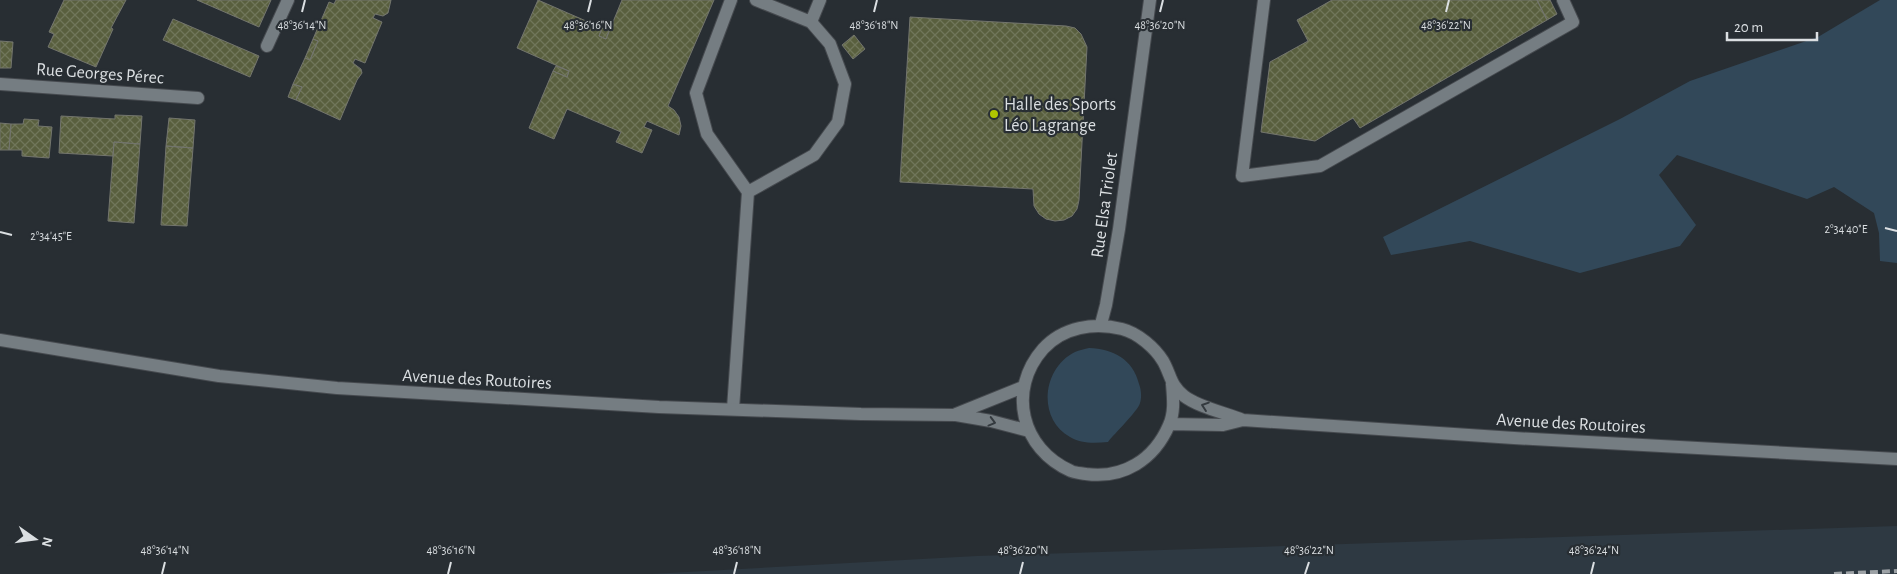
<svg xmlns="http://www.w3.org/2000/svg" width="1897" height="574" viewBox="0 0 1897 574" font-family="'Alegreya Sans',sans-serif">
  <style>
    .built { fill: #2e3942 }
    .green { fill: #324859 }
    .building { fill: url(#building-cross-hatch); stroke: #73756d }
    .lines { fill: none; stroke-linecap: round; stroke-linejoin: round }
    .service-casing { stroke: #464a4f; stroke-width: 14 }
    .minor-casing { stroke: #464a4f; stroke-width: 14 }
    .tertiary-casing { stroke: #464a4f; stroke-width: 14 }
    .service { stroke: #757d82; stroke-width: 12 }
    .minor { stroke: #757d82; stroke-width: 12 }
    .tertiary { stroke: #757d82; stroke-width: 12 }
    .rail { stroke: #9da2a6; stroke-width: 4; stroke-dasharray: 8 4; stroke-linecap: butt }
    .oneway { stroke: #343a3f }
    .ticks { fill: none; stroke: #dbdfe2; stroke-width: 2 }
    .poi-dot { fill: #b0c501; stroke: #282e33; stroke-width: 2 }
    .labels { text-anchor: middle; stroke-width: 4.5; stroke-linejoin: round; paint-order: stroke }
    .street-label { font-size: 18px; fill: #dbdfe2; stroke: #282e33 }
    .poi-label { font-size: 18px; fill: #dbdfe2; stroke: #282e33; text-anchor: start }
    .ticks-label { font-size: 12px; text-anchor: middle; fill: #dbdfe2; stroke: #282e33; stroke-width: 4.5; stroke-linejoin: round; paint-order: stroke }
  </style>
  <defs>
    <pattern id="building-cross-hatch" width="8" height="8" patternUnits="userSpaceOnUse" patternTransform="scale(1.25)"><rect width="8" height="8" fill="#595f3e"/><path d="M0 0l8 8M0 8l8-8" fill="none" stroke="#70765a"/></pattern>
  </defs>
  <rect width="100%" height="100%" fill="#282e33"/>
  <path class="built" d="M1897,526V574H651L977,556Z"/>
  <path class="green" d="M1880,0H1897V263L1880,261L1879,233L1874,213L1834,187L1807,199L1677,155L1659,175L1696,225L1680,246L1580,273L1470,241L1391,255L1383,237L1620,119L1690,81L1818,37Z
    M1089,348C1113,349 1133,359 1139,384C1141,389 1142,397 1140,403C1138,411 1114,434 1108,442C1095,443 1081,444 1070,437C1037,419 1042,368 1075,352C1079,350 1085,349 1089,348Z"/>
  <path class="building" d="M64,0H126L111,28L113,29L96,67L48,47L54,34L49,32Z
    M197,0H271L259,27Z
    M336,0H391L388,13L383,16L375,14L373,18L382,22L365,63L355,59L353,63L361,69L362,73L357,80L340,120L296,100L302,87L293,84L305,58L310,60L318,41L313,39L329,2L334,4Z
    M538,0L602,28L599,36L606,39L622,0H714L668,106L674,110L679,117L681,126L679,135L647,121L644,127L652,130L642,153L616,142L621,132L567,109L554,139L529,128L553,71L567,77L569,71L517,48Z
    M1332,0H1537L1547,20L1360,128L1353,118L1315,141L1261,132L1270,62L1308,41L1297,20Z
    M1537,0H1550L1557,14L1547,20Z
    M910,17L1066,26L1075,28L1081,34L1087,47L1079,200L1077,209L1072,216L1064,220L1055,221L1046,219L1039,214L1034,206L1033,189L900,182Z
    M173,19L259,56L250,77L163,40Z
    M602,28L609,31L606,39L599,36Z
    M854,35L865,49L853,59L842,45Z
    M313,39L318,41L310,60L305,58Z
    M0,41L13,42L11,68H0Z
    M556,66L569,71L567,77L553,71Z
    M293,84L302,87L296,100L288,97Z
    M115,115L142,116L140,144L114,142L113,156L59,153L61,116L115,119Z
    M169,118L195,120L193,148L166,146Z
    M24,119L39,120L38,126L52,127L49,158L22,156V150H9L11,124H23Z
    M0,123L11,124L9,150H0Z
    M114,142L140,144L134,223L108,221Z
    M166,146L193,148L187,226L161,225Z"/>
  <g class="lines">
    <g class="service-casing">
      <path id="service" d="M731,0L696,93L707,134L748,192L733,409
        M1264,0L1242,176L1320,166L1573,22L1563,0
        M811,22L820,0
        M267,46L288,0
        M748,192L814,155L838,122L845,84L830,44L811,22L756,0"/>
    </g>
    <g class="minor-casing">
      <path id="minor" d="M0,84L198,98"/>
    </g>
    <g class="tertiary-casing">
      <path id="tertiary" d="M1101,324L1106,305L1119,229L1150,0
        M0,340L219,376L337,388L659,407L861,414L956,415L991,421L1029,431
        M1172,384C1173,397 1175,412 1169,425C1154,460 1123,479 1086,474C1081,473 1075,473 1071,471C1021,449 1007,390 1043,349C1063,327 1094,322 1122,329C1138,333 1155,348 1163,361C1171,375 1170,385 1184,396C1198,407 1226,413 1243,420
        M956,414L1023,387
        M1170,424L1223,425L1243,420L1514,438L1897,459"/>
    </g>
    <use href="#service" class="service"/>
    <use href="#minor" class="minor"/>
    <use href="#tertiary" class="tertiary"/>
    <path class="rail" d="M1834,574L1897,571"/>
  </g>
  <defs><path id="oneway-chevron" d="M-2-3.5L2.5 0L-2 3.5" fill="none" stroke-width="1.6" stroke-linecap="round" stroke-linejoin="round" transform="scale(1.25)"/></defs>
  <g class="oneway">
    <use href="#oneway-chevron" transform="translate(1205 406) rotate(-161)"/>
    <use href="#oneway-chevron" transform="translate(992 422) rotate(15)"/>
  </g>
  <path class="ticks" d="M302,12L305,0M588,12L591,0M874,12L877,0M1160,12L1163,0M1446,12L1449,0M1885,228L1897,231M0,232L12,235M162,574L165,562M448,574L451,562M734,574L737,562M1020,574L1023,562M1305,574L1309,562M1591,574L1594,562"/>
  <circle class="poi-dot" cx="994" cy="114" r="5"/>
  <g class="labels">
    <g class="street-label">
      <text transform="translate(100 73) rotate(4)" y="6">Rue Georges Pérec</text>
      <text transform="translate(1104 205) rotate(-82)" y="6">Rue Elsa Triolet</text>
      <text transform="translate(477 379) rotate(3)" y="6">Avenue des Routoires</text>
      <text transform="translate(1571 423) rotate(3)" y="6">Avenue des Routoires</text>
    </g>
    <g class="poi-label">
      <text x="1004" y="110">Halle des Sports<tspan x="1004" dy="21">Léo Lagrange</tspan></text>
    </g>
  </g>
  <g class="ticks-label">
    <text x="302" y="29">48°36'14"N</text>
    <text x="588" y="29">48°36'16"N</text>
    <text x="874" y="29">48°36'18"N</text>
    <text x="1160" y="29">48°36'20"N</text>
    <text x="1446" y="29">48°36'22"N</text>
    <text x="1846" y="233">2°34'40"E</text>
    <text x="51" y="240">2°34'45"E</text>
    <text x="165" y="554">48°36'14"N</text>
    <text x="451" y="554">48°36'16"N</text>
    <text x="737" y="554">48°36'18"N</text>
    <text x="1023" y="554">48°36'20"N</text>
    <text x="1309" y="554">48°36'22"N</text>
    <text x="1594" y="554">48°36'24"N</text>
  </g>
  <g transform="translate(35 539) rotate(104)" stroke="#282e33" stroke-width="4" paint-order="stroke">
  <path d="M0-4L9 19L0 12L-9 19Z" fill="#dbdfe2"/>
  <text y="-8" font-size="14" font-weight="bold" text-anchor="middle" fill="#dbdfe2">N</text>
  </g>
  <path d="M1727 32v8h90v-8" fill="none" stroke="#dbdfe2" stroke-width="2.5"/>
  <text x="1734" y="32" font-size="15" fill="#dbdfe2" stroke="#282e33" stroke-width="4" paint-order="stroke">20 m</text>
</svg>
